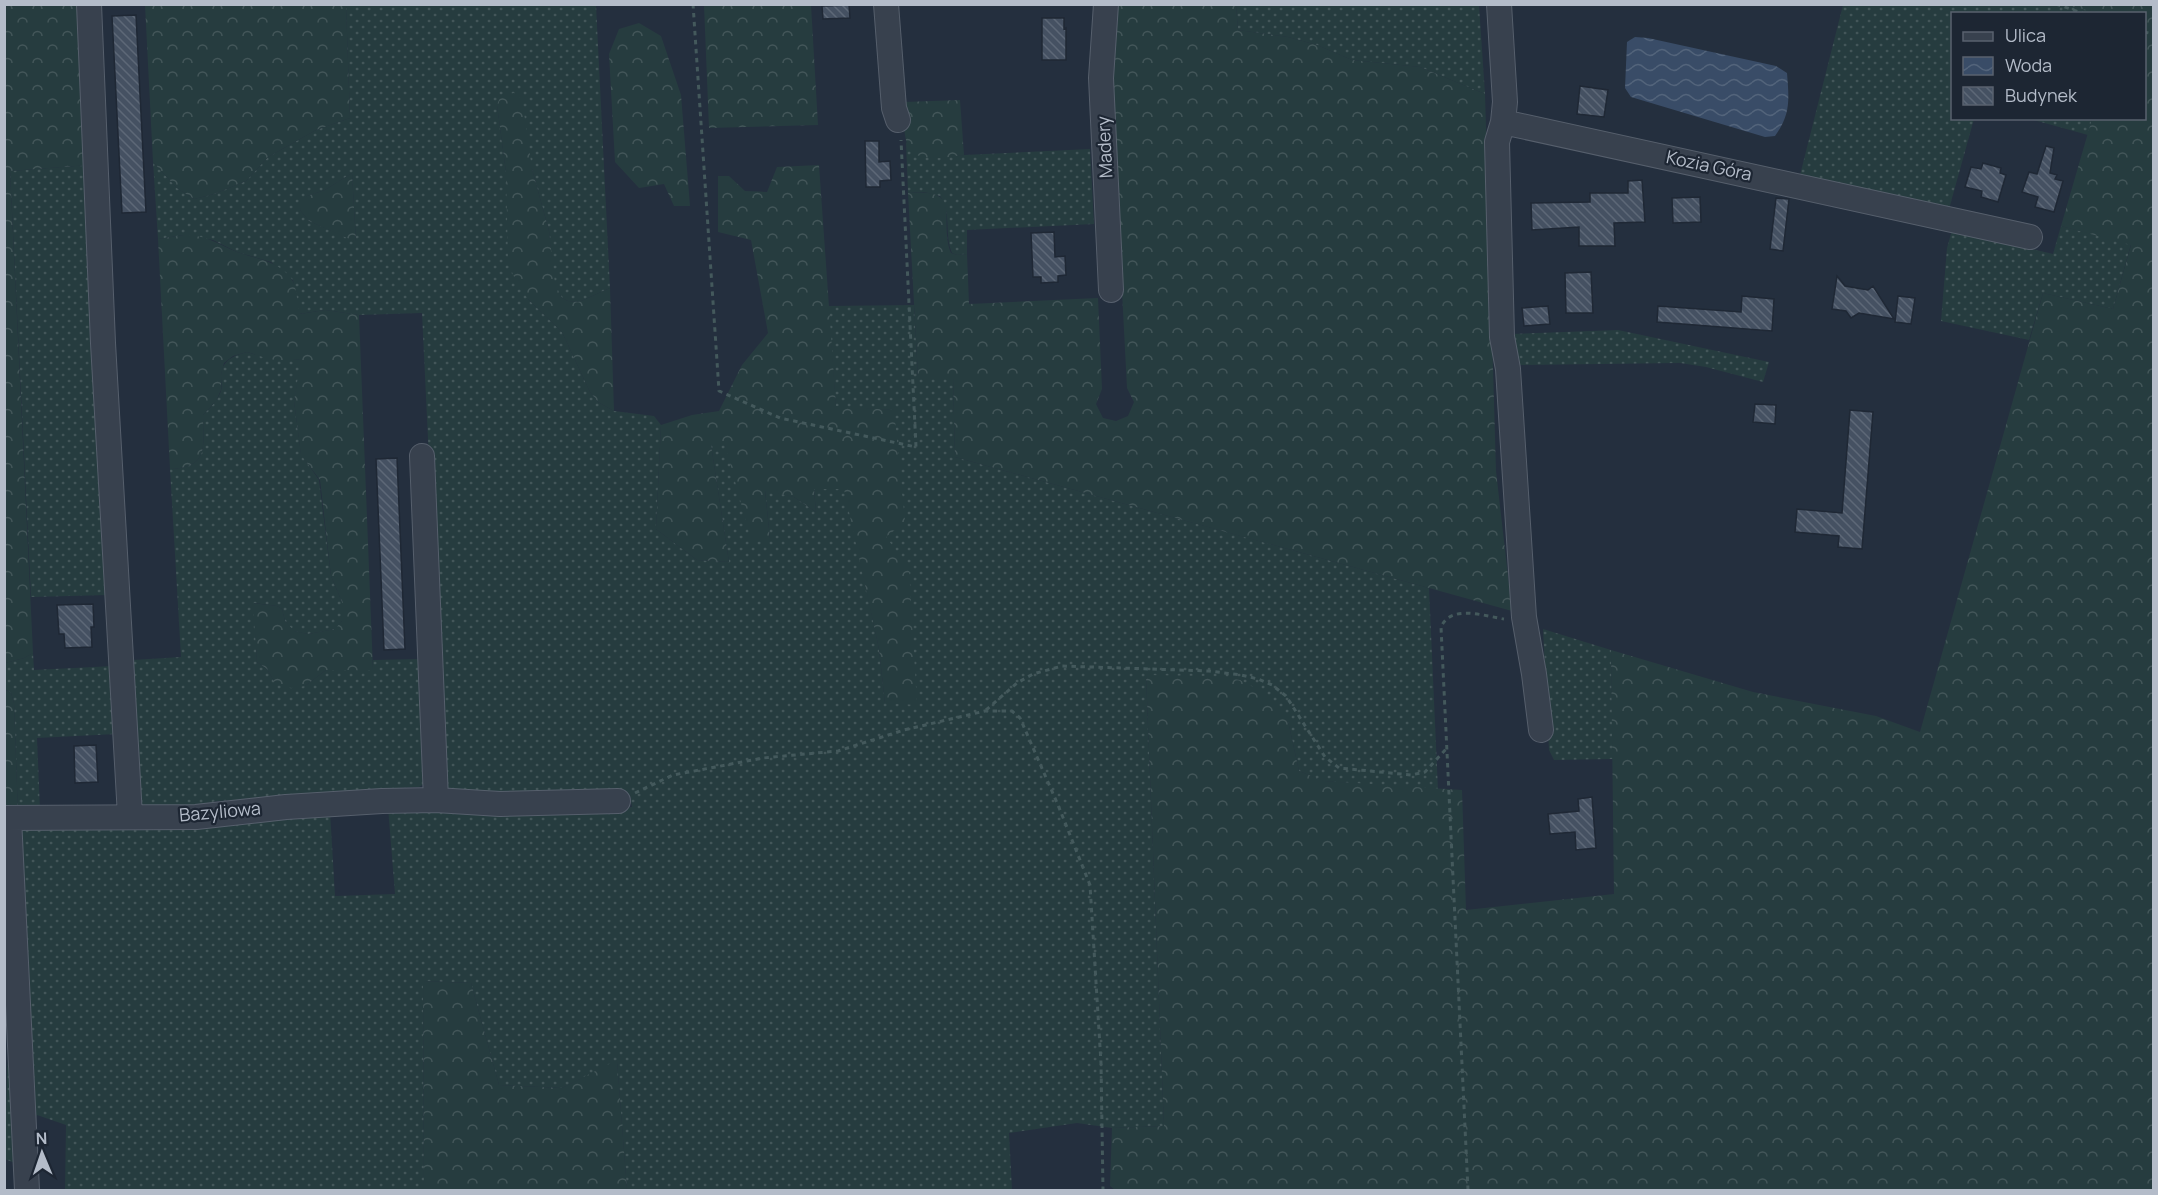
<svg xmlns="http://www.w3.org/2000/svg" width="2158" height="1195" viewBox="0 0 2158 1195" font-family="Manrope,sans-serif">
  <style>
    .grass { fill: url(#grass-dots); fill-rule: evenodd }
    .forest { fill: url(#forest-crowns) }
    .water { fill: url(#water-waves) }
    .building { fill: url(#building-back-hatch); stroke: #1f2835; stroke-width: 1.5 }
    .lines { fill: none; stroke-linecap: round; stroke-linejoin: round }
    .minor-casing { stroke: #565f6c; stroke-width: 26 }
    .path { stroke: #44595c; stroke-width: 3; stroke-dasharray: 4.5 4.5; stroke-linecap: butt }
    .minor { stroke: #38414e; stroke-width: 24 }
    .labels { text-anchor: middle; stroke-width: 4.5; stroke-linejoin: round; paint-order: stroke }
    .street-label { font-size: 18px; fill: #b4bcc9; stroke: #1d2633 }
  </style>
  <defs>
    <pattern id="grass-dots" width="8" height="8" patternUnits="userSpaceOnUse" patternTransform="scale(1.5)"><rect width="8" height="8" fill="#263c3f"/><path d="M2 2h.1M6 6h.1" fill="none" stroke="#435659" stroke-width="1.8" stroke-linecap="round"/></pattern>
    <pattern id="forest-crowns" width="20" height="18" patternUnits="userSpaceOnUse" patternTransform="scale(1.5)"><rect width="20" height="18" fill="#263c3f"/><path d="M2 6a3 3 0 1 1 6 0M12 15a3 3 0 1 1 6 0" fill="none" stroke="#435659"/></pattern>
    <pattern id="water-waves" width="16" height="10" patternUnits="userSpaceOnUse" patternTransform="scale(1.5)"><rect width="16" height="10" fill="#394c67"/><path d="M0 5q4-4 8 0t8 0" fill="none" stroke="#53647b"/></pattern>
    <pattern id="building-back-hatch" width="6" height="6" patternUnits="userSpaceOnUse" patternTransform="scale(1.5)"><rect width="6" height="6" fill="#455162"/><path d="M-1 5l2 2M0 0l6 6M5-1l2 2" fill="none" stroke="#5d6877"/></pattern>
  </defs>
  <rect width="100%" height="100%" fill="#242f3e"/>
  <path class="grass" d="M2066,4L2099,13L1952,14V118L1974,119L1949,209L1800,175L1843,5Z
    M346,5H596L610,288L579,302L568,301L562,298L554,284L549,231L532,169L497,105L506,172L528,299L562,332L590,392L598,402L614,411L654,416L661,425L656,529L697,560L729,562L711,445H725L770,539L765,490L794,497L816,512L814,489H845L879,649L885,703L886,537L894,410L836,407L828,306L914,305L918,377L953,376L955,457L1429,588L1438,790L1323,781L1299,771L1288,721L1146,676L1164,1126L1112,1128L1077,1123L1009,1133L1012,1190H627L617,1061L562,1088L499,1085L471,983L423,981L424,1190H65L66,1125L37,1115L22,1166L5,1159L7,1068L16,1022L5,1016V830L330,811L335,896L395,894L388,807L485,813L632,807L630,795L529,798L445,795L422,313L359,315L325,310L299,314L293,280L271,262L237,252L213,240L184,235L158,239L153,162L177,188L194,199L214,194L246,181L268,157L316,130L350,118ZM352,173L356,241H355L309,221L300,210L307,196L325,190Z
    M1236,5H1479L1485,94L1420,67L1352,60L1317,45L1288,37L1238,30Z
    M2030,119L2092,118V119L2088,135Z
    M906,142L912,150L932,158L964,155L1090,149L1094,224L967,230V254L957,255L952,253C944,235 952,212 940,196L924,192L908,193Z
    M89,165L109,595L31,597L10,171Z
    M2061,226L2131,244L2113,309L2043,293L2029,340L1941,321L1947,248L1952,230L2053,254Z
    M1618,330L1769,362L1763,382L1706,367L1680,363L1516,365L1512,334Z
    M247,352C266,358 281,361 302,359L294,401L301,454L319,480L331,576L342,602V621L336,629L308,634L293,631L285,621L282,609L277,606L254,603L257,662L267,669L274,681L305,686L326,670H373V660L421,659L427,782L419,787L379,789L378,793L217,801L188,807L135,806L133,660L181,657L170,469C210,467 203,446 203,415C209,409 218,400 221,391C222,387 221,381 221,376C222,360 233,356 247,352Z
    M1543,629L1611,650L1613,759L1554,760L1549,750Z
    M33,653L34,670L113,666L116,734L37,738L40,810L18,814L14,703L11,693L5,689V663L24,658Z"/>
  <path class="forest" d="M5,5H81L89,165L10,171L33,653L24,658L5,663Z
    M145,5H346L350,118L316,130L268,157L246,181L214,194L194,199L177,188L153,162Z
    M704,5H811L818,125L709,128Z
    M1117,5H1236L1238,30L1288,37L1317,45L1352,60L1420,67L1485,94L1496,471L1512,611L955,457L953,377H918L908,193C965,188 938,217 951,253L957,255L967,254L969,304L1098,298L1102,389L1096,404L1103,418L1116,421L1128,416L1134,402L1127,388L1112,97V69Z
    M2066,5H2153V1190H1115L1110,1186L1112,1128L1164,1126L1146,675L1211,676L1240,680L1259,690L1288,721L1299,771L1324,781L1462,790L1466,910L1614,894L1611,650L1753,692L1876,716L1920,732L2043,293L2113,309L2131,245L2061,226L2092,119L2144,118V14L2099,13Z
    M639,23L661,36L681,95L690,206H674L664,184L639,188L615,162L609,54L619,29Z
    M514,93L522,99L532,169L549,231L555,284L562,298L568,301L579,302L610,288L614,411L598,402L590,392L562,332L528,299L513,275L508,260L506,172L497,105L501,95Z
    M960,100L964,155C946,157 911,166 906,140C903,128 904,114 904,102Z
    M819,165L836,406L894,410L905,522L886,537L909,568L917,705L885,703L879,649L844,489H814L816,512L794,497L765,491L770,539L752,543L725,445H711L729,562L697,560L656,529L661,425L692,415L719,411L742,365L768,333L751,240L718,232V176H729L745,191L767,192L777,167Z
    M352,173L356,242L309,221L300,210L302,202L307,196L325,190Z
    M184,235C206,235 218,244 237,252C256,259 277,260 291,278C297,286 297,303 300,314L325,310L359,315L373,670H326L305,686L291,688L274,681L267,669L257,662L253,603L277,606L282,609L285,621L294,631L308,634L335,629L342,621V602L331,576L320,480L301,455L294,401L301,359L283,361L269,359L247,352L233,356L224,363L221,374V390L216,401L203,415C203,446 210,467 170,469L158,239Z
    M4,689L11,693L14,703L18,814H5Z
    M423,981L471,983L499,1085L562,1088L617,1060L627,1190H424Z"/>
  <path class="water" d="M1635,37L1648,38L1776,66L1787,73C1789,99 1791,114 1775,136L1765,137L1631,97L1625,88L1627,42Z"/>
  <path class="building" d="M849,5L850,18L823,19L822,6Z
    M136,15L146,212L122,213L112,16Z
    M1042,18H1064V29L1066,28V60H1042Z
    M1580,86L1608,90L1604,117L1577,114Z
    M865,141H879V162L890,161L891,180L880,181V187H866Z
    M2046,146L2054,148L2050,173L2057,175L2055,179L2063,181L2054,212L2035,207L2038,197L2022,192L2029,172L2037,174Z
    M1983,163L2001,168L2000,173L2006,175L1998,202L1981,197L1982,191L1965,187L1971,167L1981,169Z
    M1642,180L1645,222L1614,223L1615,246H1579V227L1532,230L1531,203L1590,202V193H1628V181Z
    M1700,197L1701,222L1673,223L1672,198Z
    M1776,198L1789,199L1783,251L1770,249Z
    M1054,232L1055,257L1065,256L1066,275L1058,276V282L1041,283V277H1033L1031,233Z
    M1591,272L1593,313H1566L1565,273Z
    M1837,276L1845,286L1868,290L1873,286L1894,319L1859,313L1851,318L1846,311L1832,309Z
    M1742,296L1774,299L1772,331L1657,322L1658,306L1741,312Z
    M1898,296L1915,298L1911,324L1895,322Z
    M1548,306L1550,324L1524,326L1522,308Z
    M1755,404L1776,405L1775,424L1753,422Z
    M1850,410L1873,412L1862,549L1838,547L1839,536L1795,532L1797,509L1842,513Z
    M397,458L405,649L384,650L376,459Z
    M93,604L94,627H91L92,647L65,648L64,634H59L57,605Z
    M96,745L98,782L75,783L74,746Z
    M1592,797L1596,848L1576,850L1575,832L1550,834L1548,814L1579,811L1578,799Z"/>
  <g class="lines">
    <g class="minor-casing">
      <path id="minor" d="M89,4L103,343L130,816
        M886,4L894,108L898,120
        M1106,4L1101,78L1111,290
        M1499,4L1505,102L1503,122L2030,237
        M1503,122L1497,142L1502,337L1508,369L1524,617L1534,674L1541,730
        M422,456L436,800
        M4,818L196,817L286,807L382,801L436,800L500,804L618,801
        M9,818L27,1190"/>
    </g>
    <path class="path" d="M693,4L719,391L780,418L916,447L901,140
      M2056,4L2085,14
      M2144,32L2154,34
      M986,710L1017,683L1033,674L1062,666L1209,671L1241,675L1258,679L1272,685L1286,696L1325,757L1339,768L1411,775L1425,772L1446,749
      M635,793L673,775L763,758L838,751L904,730L985,711H1012L1020,718L1058,805L1090,885L1101,1063L1103,1190
      M1468,1190L1441,627C1451,604 1484,616 1504,619"/>
    <use href="#minor" class="minor"/>
  </g>
  <g class="labels">
    <g class="street-label">
      <text transform="translate(1105 147) rotate(-93)" y="6">Madery</text>
      <text transform="translate(1709 166) rotate(12)" y="6">Kozia Góra</text>
      <text transform="translate(220 812) rotate(-5)" y="6">Bazyliowa</text>
    </g>
  </g>
  <rect width="2158" height="1195" fill="none" stroke="#b4bcc9" stroke-width="12"/>
  <rect x="1951" y="12" width="195" height="108" fill="#1d2633" stroke="#59626f" stroke-width="1.5"/>
  <rect x="1963" y="32" width="30" height="9" fill="#38414e" stroke="#59626f" stroke-width="1.5"/>
  <text x="2005" y="42" font-size="18" fill="#b4bcc9">Ulica</text>
  <rect x="1963" y="57" width="30" height="18" fill="url(#water-waves)" stroke="#59626f" stroke-width="1.5"/>
  <text x="2005" y="72" font-size="18" fill="#b4bcc9">Woda</text>
  <rect x="1963" y="87" width="30" height="18" fill="url(#building-back-hatch)" stroke="#59626f" stroke-width="1.5"/>
  <text x="2005" y="102" font-size="18" fill="#b4bcc9">Budynek</text>
  <g transform="translate(42 1153) rotate(358)" stroke="#1d2633" stroke-width="4.5" paint-order="stroke">
  <path d="M0-4.5L10 22L0 15L-10 22Z" fill="#b4bcc9"/>
  <text y="-9" font-size="16" font-weight="bold" text-anchor="middle" fill="#b4bcc9">N</text>
  </g>
</svg>
